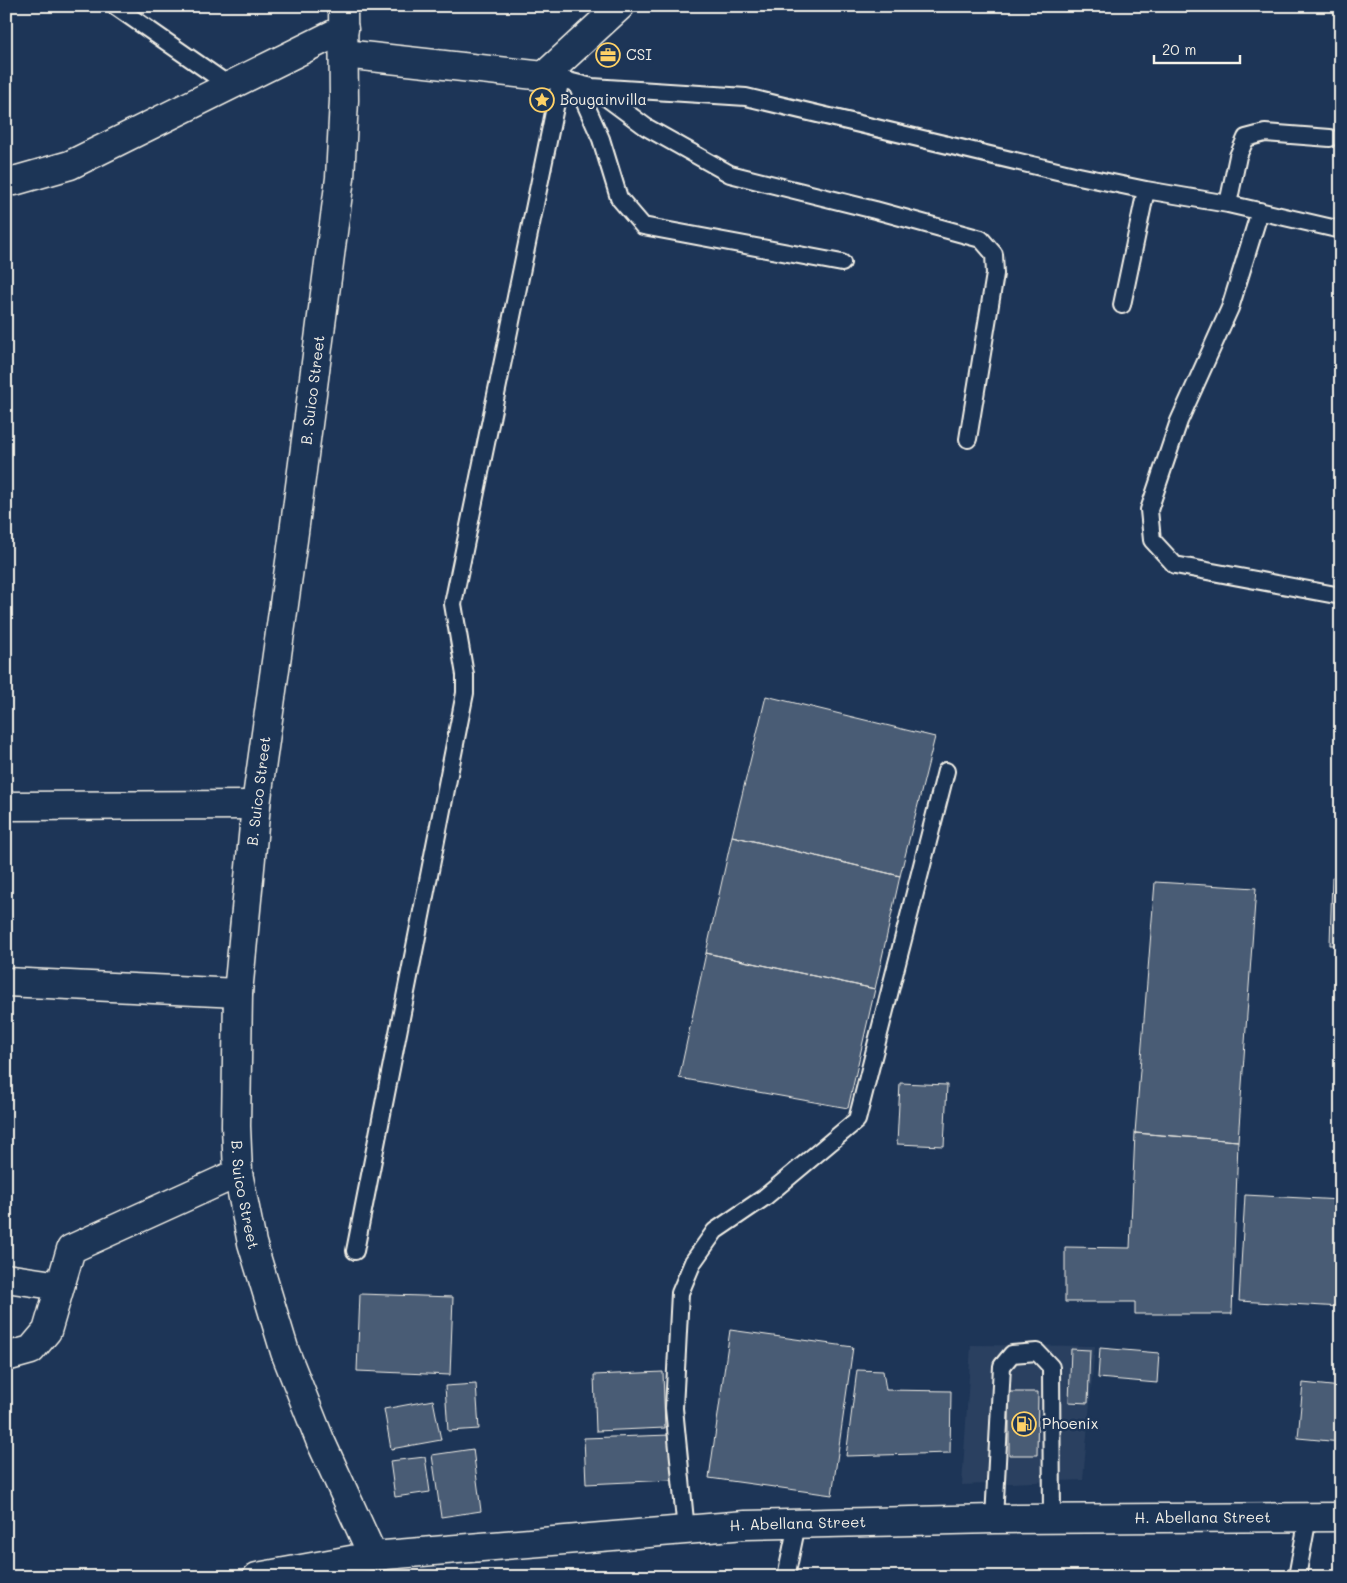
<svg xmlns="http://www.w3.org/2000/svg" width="1347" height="1583" viewBox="0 0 1347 1583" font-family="Mali,sans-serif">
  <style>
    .built { fill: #2a4060 }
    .building { fill: #485b74; stroke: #f4f1e8 }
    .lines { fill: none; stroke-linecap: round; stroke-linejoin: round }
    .lane-casing { stroke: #f4f1e8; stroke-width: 20 }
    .street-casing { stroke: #f4f1e8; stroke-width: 31 }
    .secondary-casing { stroke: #f4f1e8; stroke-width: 31 }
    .lane { stroke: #1d3557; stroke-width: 16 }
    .street { stroke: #1d3557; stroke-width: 28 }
    .secondary { stroke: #1d3557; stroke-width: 28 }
    .labels { text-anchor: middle; stroke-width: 5; stroke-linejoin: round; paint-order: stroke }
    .poi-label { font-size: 15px; fill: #f4f1e8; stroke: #1d3557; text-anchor: start }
    .street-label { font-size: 15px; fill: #f4f1e8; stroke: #1d3557 }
  </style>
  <rect width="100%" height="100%" fill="#1d3557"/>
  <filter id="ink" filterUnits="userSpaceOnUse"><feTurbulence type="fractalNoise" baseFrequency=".02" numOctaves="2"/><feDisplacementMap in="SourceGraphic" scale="10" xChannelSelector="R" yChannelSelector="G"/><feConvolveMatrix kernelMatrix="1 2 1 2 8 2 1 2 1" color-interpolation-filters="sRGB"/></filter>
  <g filter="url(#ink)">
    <path class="built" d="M971,1345L1095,1346L1083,1480L962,1485Z"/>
    <path class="building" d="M766,696L935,737L900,876L732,836Z
      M732,836L900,876L875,989L706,953Z
      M1332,877H1341V945H1330Z
      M1155,882L1256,888L1238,1141L1135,1133Z
      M706,953L875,989L848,1108L679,1078Z
      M900,1083L947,1085L944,1146L897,1144Z
      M1135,1133L1238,1141L1232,1314H1135V1302H1065V1247L1130,1248Z
      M1245,1195L1341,1200V1307L1239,1301Z
      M360,1294L453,1297L450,1375L357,1371Z
      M730,1330L853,1347L832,1495L709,1478Z
      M1100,1348L1159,1353L1157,1383L1098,1378Z
      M1071,1349L1090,1350L1088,1403L1069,1402Z
      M857,1370L883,1371L886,1390L951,1391L950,1453L846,1456Z
      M663,1372L665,1428L596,1431L594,1375Z
      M1303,1383L1341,1387V1442L1298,1438Z
      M476,1384L479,1429L448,1431L445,1386Z
      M1009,1392H1038L1037,1455H1009Z
      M433,1400L441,1440L391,1449L384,1409Z
      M670,1435L672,1480L586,1484L584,1438Z
      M473,1449L481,1511L441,1517L432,1455Z
      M425,1457L430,1492L395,1497L390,1461Z"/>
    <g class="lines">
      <g class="lane-casing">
        <path id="lane" d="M115,6L230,86
          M552,77L592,87L746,97L1074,175L1146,190L1228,204L1341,230
          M576,83L601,139L619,198L643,226L842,263
          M592,87L646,127L730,174L875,210L981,239L994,254L995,274L968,439
          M1228,204L1238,156L1246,138L1265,133L1330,138
          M1260,211L1230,308L1179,421L1149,510L1152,540L1175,565L1341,596
          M1122,305L1146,190
          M355,1251L465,693V675L453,604L561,78
          M994,1519L1002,1366L1012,1354L1037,1352L1051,1367L1052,1519
          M686,1531L674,1408L680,1293L693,1262L715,1231L765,1197L857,1120L946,771
          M786,1577L797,1524
          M1297,1577L1308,1517"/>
      </g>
      <g class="street-casing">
        <path id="street" d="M344,54L544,76L620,6
          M6,180L14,181L70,165L344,29
          M6,806L256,805
          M6,982L238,993
          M6,1278L60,1286
          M6,1357L31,1350L47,1331L71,1249L238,1173"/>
      </g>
      <g class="secondary-casing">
        <g id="secondary">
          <path id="s1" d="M343,6L344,100L340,178L293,540L256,805L238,993L236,1126L238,1173L252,1243L285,1352L320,1440L373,1556"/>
          <path id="s2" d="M257,1577L373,1556L745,1525L994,1519L1341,1517"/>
        </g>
      </g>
      <use href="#lane" class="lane"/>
      <use href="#street" class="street"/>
      <use href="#secondary" class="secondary"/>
    </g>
  </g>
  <defs>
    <g id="office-ring" transform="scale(1.25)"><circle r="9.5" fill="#1d3557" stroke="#ffd166" stroke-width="1.5"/><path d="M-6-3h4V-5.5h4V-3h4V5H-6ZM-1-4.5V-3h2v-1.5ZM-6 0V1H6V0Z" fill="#ffd166"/></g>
    <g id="sight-ring" transform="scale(1.25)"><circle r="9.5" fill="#1d3557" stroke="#ffd166" stroke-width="1.5"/><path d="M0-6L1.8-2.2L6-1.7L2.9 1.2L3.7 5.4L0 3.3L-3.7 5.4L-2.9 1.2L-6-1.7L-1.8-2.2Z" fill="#ffd166"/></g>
    <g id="fuel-ring" transform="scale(1.25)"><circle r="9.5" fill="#1d3557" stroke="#ffd166" stroke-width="1.5"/><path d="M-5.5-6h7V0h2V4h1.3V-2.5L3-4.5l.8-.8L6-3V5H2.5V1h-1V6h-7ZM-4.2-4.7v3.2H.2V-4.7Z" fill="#ffd166"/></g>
  </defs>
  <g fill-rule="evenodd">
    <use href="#office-ring" x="608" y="55"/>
    <use href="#sight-ring" x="542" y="100"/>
    <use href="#fuel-ring" x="1024" y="1424"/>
  </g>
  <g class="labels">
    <g class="poi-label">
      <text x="626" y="60">CSI</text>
      <text x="560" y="105">Bougainvilla</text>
      <text x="1042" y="1429">Phoenix</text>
    </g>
    <g class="street-label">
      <text transform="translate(313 390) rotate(-83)" y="5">B. Suico Street</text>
      <text transform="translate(259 791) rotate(-83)" y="5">B. Suico Street</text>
      <text dy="5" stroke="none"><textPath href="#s1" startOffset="1196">B. Suico Street</textPath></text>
      <text dy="5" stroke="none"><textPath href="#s2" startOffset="949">H. Abellana Street</textPath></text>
      <text dy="5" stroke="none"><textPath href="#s2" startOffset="544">H. Abellana Street</textPath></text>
    </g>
  </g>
  <rect width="1347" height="1583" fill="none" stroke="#1d3557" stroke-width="25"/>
  <rect x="12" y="12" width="1322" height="1558" fill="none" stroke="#f4f1e8" stroke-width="2" filter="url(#ink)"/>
  <path d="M1154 55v8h86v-8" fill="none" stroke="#f4f1e8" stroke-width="2.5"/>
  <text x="1162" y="55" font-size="15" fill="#f4f1e8" stroke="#1d3557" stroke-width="4" paint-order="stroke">20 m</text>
</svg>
